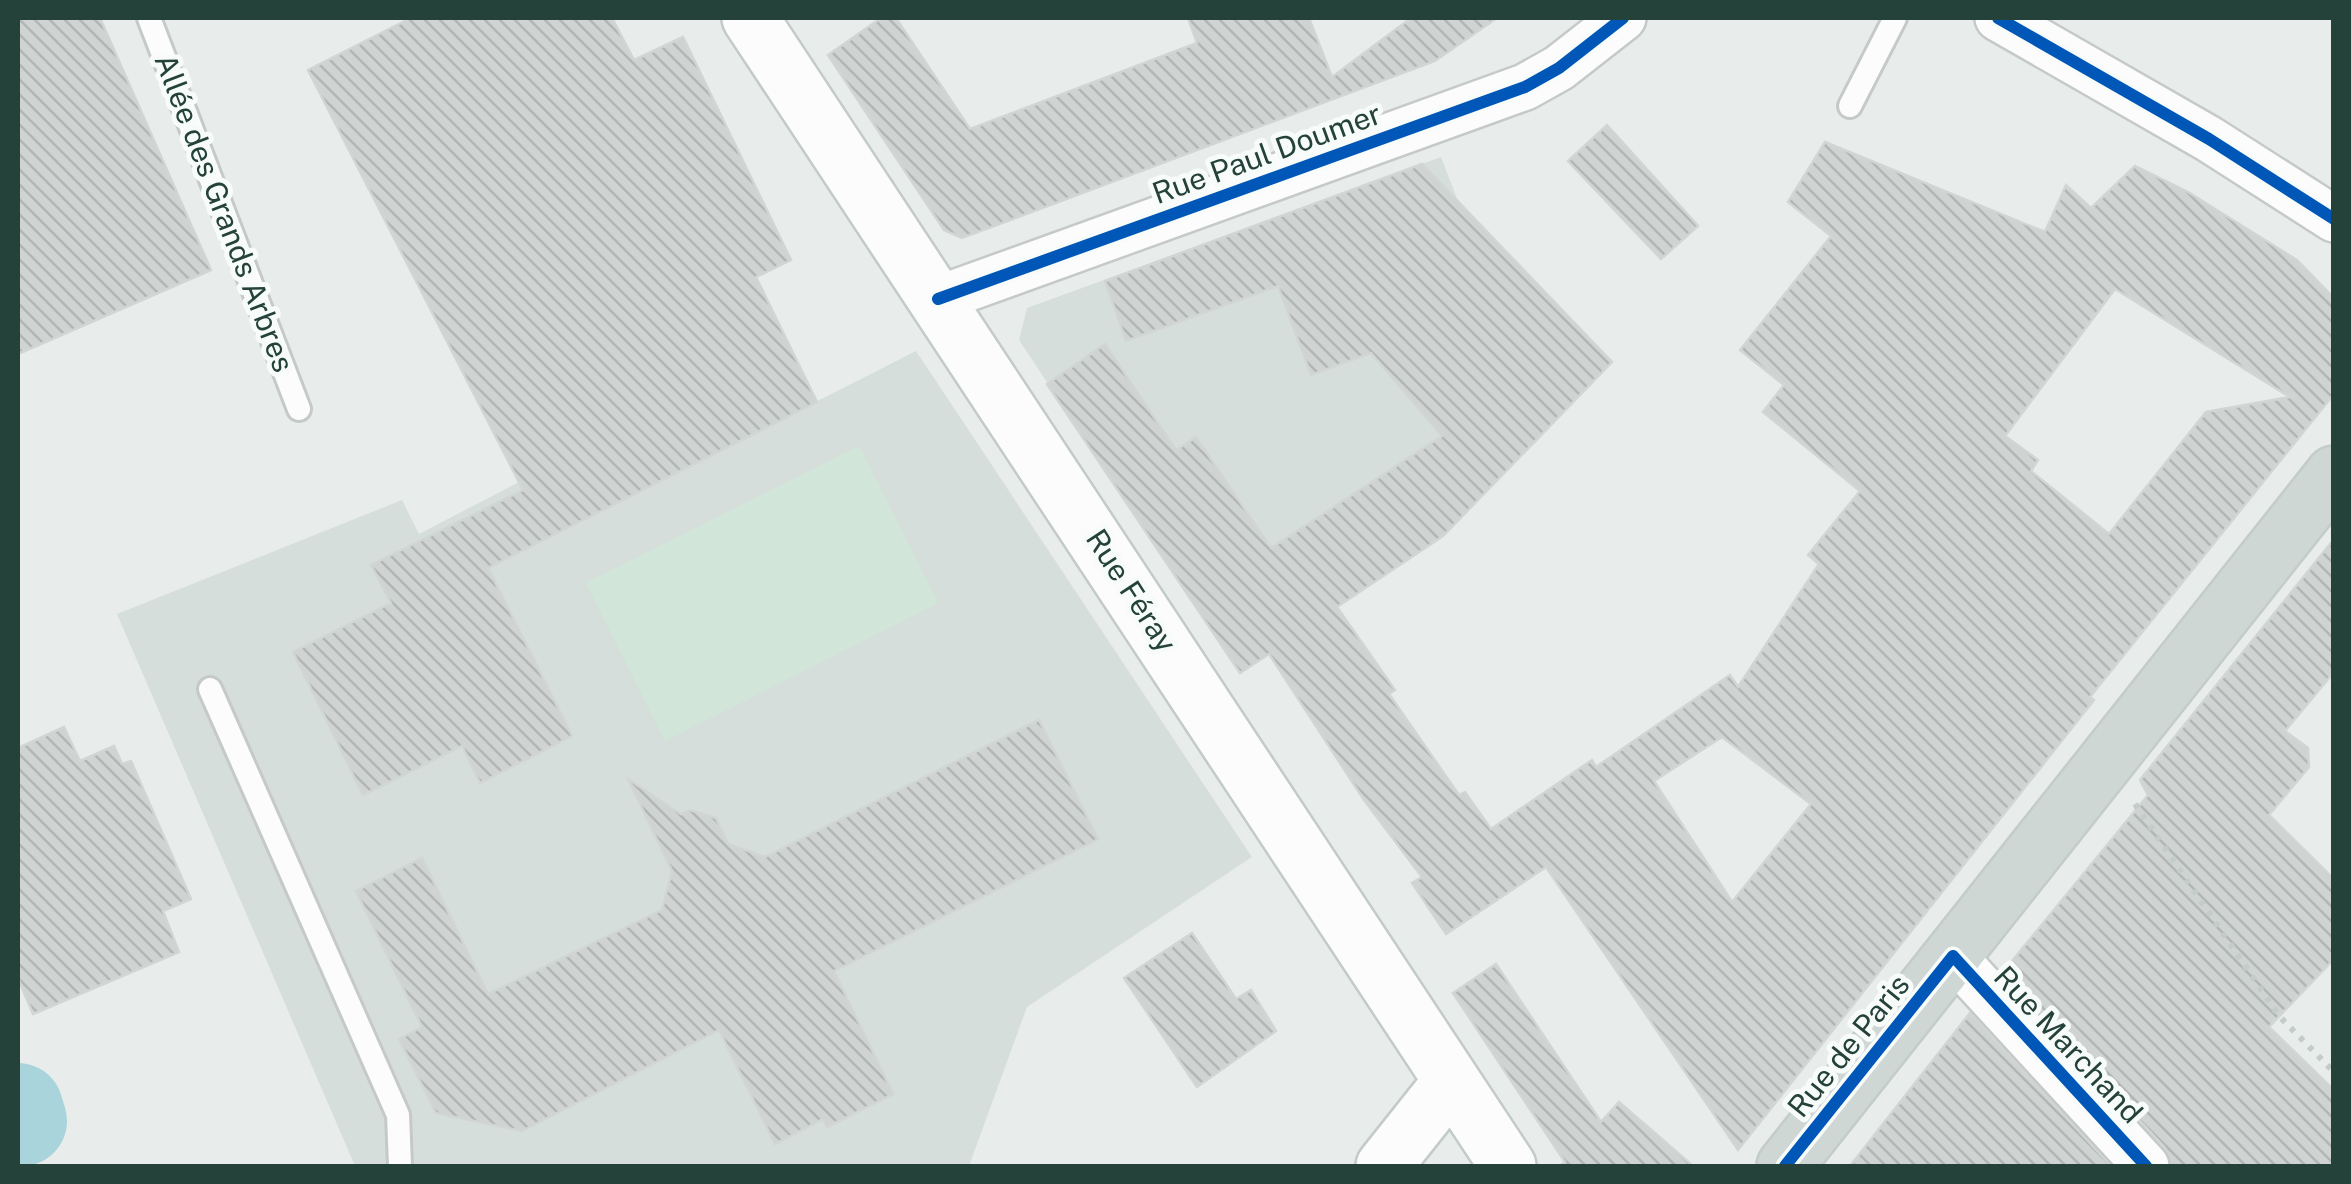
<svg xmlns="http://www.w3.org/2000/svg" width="2351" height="1184" viewBox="0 0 2351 1184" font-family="'Public Sans',sans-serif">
<defs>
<pattern id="building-back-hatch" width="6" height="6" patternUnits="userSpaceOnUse" patternTransform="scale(2.5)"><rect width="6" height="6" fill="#cfd4d2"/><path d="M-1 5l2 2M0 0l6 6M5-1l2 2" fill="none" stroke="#b2b7b5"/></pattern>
</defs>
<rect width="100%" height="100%" fill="#e8edeb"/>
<!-- built -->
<g fill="#d6dedb">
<polygon points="1441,157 1458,201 1612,362 1444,535 1240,673 1019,340 1027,308"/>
<polygon points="916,351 1252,857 1027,1007 969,1166 355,1166 117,614 402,500 419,534 519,482 548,538"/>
</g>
<!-- park -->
<polygon fill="#d1e6d8" points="859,446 938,603 665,741 586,583"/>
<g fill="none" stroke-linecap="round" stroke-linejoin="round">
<!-- river -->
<polyline stroke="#a9d4db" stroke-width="90" points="18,1108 22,1121"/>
</g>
<!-- building -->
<g fill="url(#building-back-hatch)" stroke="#d1d6d4" stroke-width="2.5" fill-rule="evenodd">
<polygon points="18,18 100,18 211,270 18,354"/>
<polygon points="411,18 612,18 634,60 683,37 791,260 756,277 817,402 488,568 572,736 480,783 462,746 363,795 293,652 391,603 371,565 523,490 308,70"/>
<polygon points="881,18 896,18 970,129 1197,43 1188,18 1309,18 1332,77 1411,18 1497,18 1435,61 962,238 944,230 828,55"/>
<polygon points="1607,125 1698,226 1661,259 1568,161"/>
<path d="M1825,142L2045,232L2066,185L2091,208L2135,166L2188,192L2297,260L2334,298V394L2090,697L2094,700L1738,1150L1546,867L1446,934L1412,883L1422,877L1364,800L1269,654L1240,673L1047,384L1105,344L1176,450L1196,437L1271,548L1442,436L1371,353L1311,375L1278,286L1126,341L1105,281L1422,164L1612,362L1443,536L1337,607L1395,690L1389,694L1459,795L1465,792L1491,829L1592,760L1596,767L1730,675L1738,687L1819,564L1808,555L1860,491L1763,412L1784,385L1740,350L1831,236L1788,202ZM2115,289L2290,397L2206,412L2109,534L2031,471L2038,460L2005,436ZM1722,737L1811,804L1732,902L1654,781Z"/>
<polygon points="2334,539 2334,672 2285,731 2308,748 2309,767 2269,815 2334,879 2334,959 2269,1027 2334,1090 2334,1166 2171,1166 2165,1148 2003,972 2148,795 2140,780"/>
<polygon points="1039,720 1098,839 834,971 893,1094 827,1127 823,1119 775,1144 719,1030 522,1131 436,1113 399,1039 422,1027 356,891 422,858 488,994 662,910 672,871 628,779 681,814 690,810 716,818 728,844 765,857"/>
<polygon points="64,727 80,761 114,746 122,764 131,761 191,899 163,911 179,952 33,1014 18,978 18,748"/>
<polygon points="1192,933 1236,999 1251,990 1276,1031 1197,1087 1124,978"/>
<polygon points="1496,964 1601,1122 1619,1102 1693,1166 1560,1166 1565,1162 1453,993"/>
<polygon points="1970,1013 2111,1166 1850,1166"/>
</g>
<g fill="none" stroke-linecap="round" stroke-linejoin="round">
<defs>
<g id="service">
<polyline points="149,18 299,409"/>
<polyline points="1850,106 1895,18"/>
<polyline points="210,689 398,1115 400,1166"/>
</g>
<g id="minor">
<polyline points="1998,18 2209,139 2334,219"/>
<polyline points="938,299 1525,87 1559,68 1623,18"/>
<polyline points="1953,956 2146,1166"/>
</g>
<g id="secondary">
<polyline points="750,18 1508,1166"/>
<polyline points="1384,1166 1450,1083"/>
</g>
<polyline id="primary" points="1785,1166 2334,474"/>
</defs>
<!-- service casing -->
<use href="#service" stroke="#c5cac8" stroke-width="28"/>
<!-- minor casing -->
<use href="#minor" stroke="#c5cac8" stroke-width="50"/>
<!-- secondary casing -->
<use href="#secondary" stroke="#c3cbc8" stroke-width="60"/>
<!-- primary casing -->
<use href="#primary" stroke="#c3ccc9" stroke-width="60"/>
<!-- path -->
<polyline stroke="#c3ccca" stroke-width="6" stroke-dasharray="5 8" stroke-linecap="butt" points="2135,804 2279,1016 2334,1072"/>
<!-- service -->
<use href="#service" stroke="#fcfcfc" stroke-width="22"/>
<!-- minor -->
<use href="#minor" stroke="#fcfcfc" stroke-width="45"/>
<!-- secondary -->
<use href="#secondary" stroke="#fcfcfc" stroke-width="55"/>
<!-- primary -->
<use href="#primary" stroke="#cfd7d5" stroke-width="55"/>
<defs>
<g id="cycleway">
<polyline points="1998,18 2209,139 2334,219"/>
<polyline points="938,299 1525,87 1559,68 1623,18"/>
<polyline points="1785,1166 1953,956 2146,1166"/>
</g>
</defs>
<!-- cycleway casing -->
<use href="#cycleway" stroke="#f7fbf9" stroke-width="19"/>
<!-- cycleway -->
<use href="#cycleway" stroke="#0057b8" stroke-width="12"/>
</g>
<g text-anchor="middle" stroke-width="10" stroke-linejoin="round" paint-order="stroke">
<!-- street labels -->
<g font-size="30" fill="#24423a" stroke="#f7fbf9">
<text transform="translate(1267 154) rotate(-20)" y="10">Rue Paul Doumer</text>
<text transform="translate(224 213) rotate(69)" y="10">Allée des Grands Arbres</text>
<text transform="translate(1131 591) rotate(57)" y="10">Rue Féray</text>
<text transform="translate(2068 1045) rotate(47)" y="10">Rue Marchand</text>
<text transform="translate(1849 1046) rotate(-51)" y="10">Rue de Paris</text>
</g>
</g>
<!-- border -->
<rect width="2351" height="1184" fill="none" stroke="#24423a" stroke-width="40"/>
</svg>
